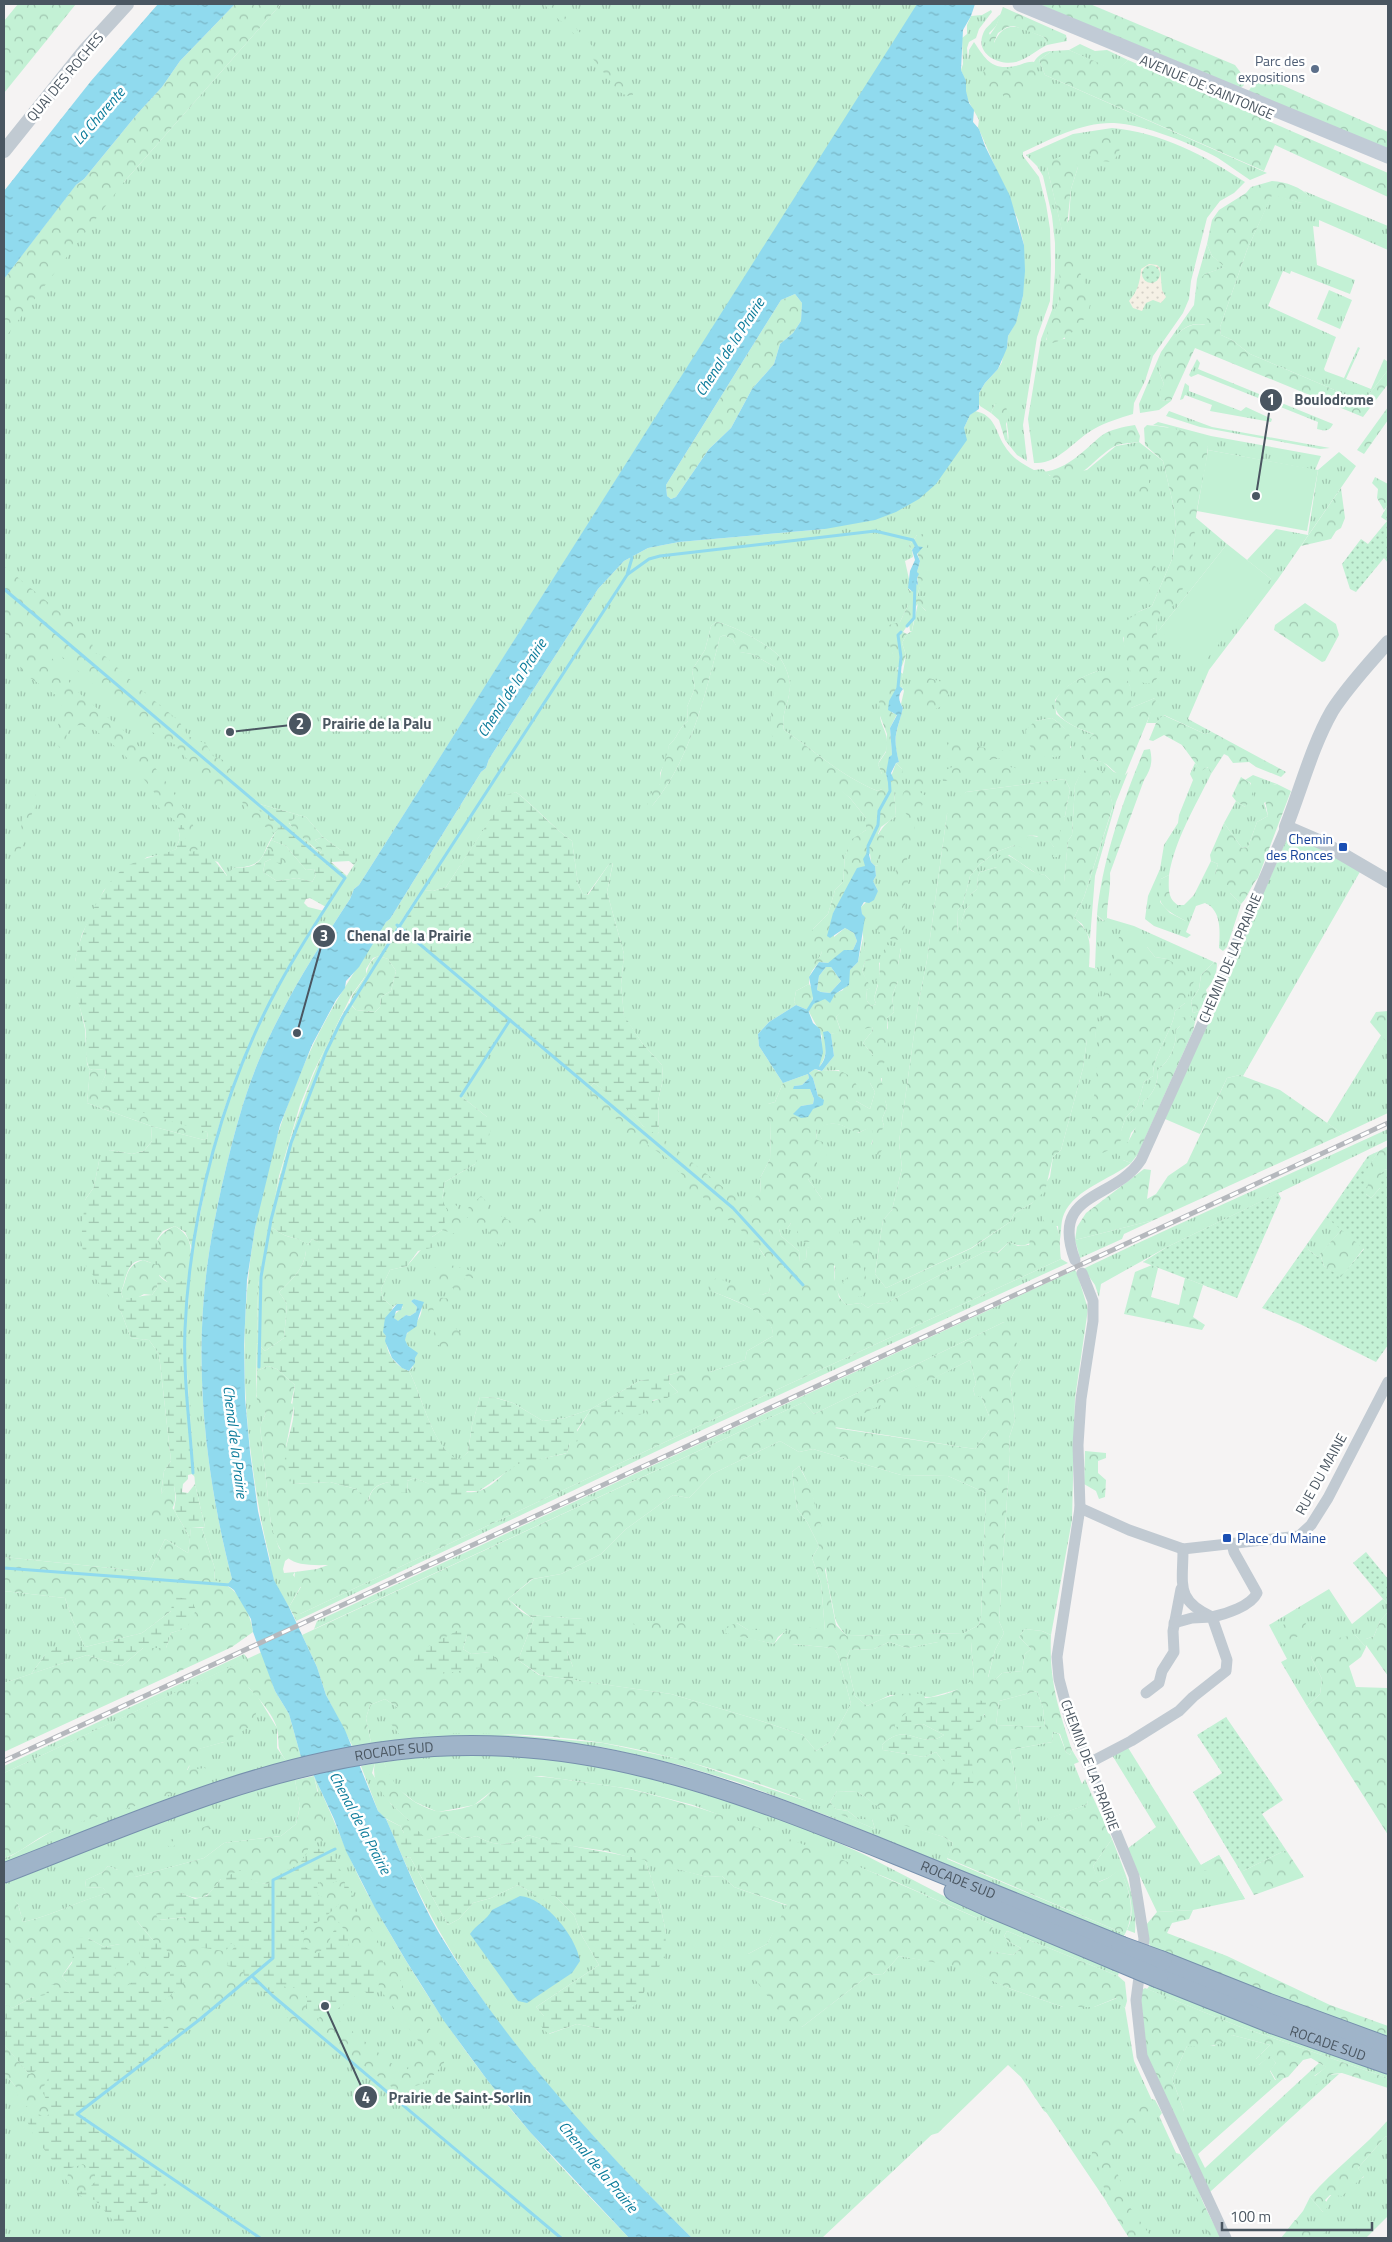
<svg xmlns="http://www.w3.org/2000/svg" width="1392" height="2242" viewBox="0 0 1392 2242" font-family="'Titillium Web',sans-serif">
<defs>
<pattern id="grass-tufts" width="24" height="20" patternUnits="userSpaceOnUse" patternTransform="scale(1.25)"><rect width="24" height="20" fill="#c3f1d5"/><path d="M3 7l-1-3M5 7V3M7 7l1-3M15 17l-1-3M17 17v-4M19 17l1-3" fill="none" stroke="#a0c6b0"/></pattern>
<pattern id="forest-crowns" width="20" height="18" patternUnits="userSpaceOnUse" patternTransform="scale(1.25)"><rect width="20" height="18" fill="#c3f1d5"/><path d="M2 6a3 3 0 1 1 6 0M12 15a3 3 0 1 1 6 0" fill="none" stroke="#a0c6b0"/></pattern>
<pattern id="wetland-marsh" width="20" height="14" patternUnits="userSpaceOnUse" patternTransform="scale(1.25)"><rect width="20" height="14" fill="#c3f1d5"/><path d="M1 5h8M5 5V1M11 12h8M15 12V8" fill="none" stroke="#a0c6b0"/></pattern>
<pattern id="sand-dots" width="8" height="8" patternUnits="userSpaceOnUse" patternTransform="scale(1.25)"><rect width="8" height="8" fill="#f5f0e5"/><path d="M2 2h.1M6 6h.1" fill="none" stroke="#d4d0c7" stroke-width="1.8" stroke-linecap="round"/></pattern>
<pattern id="park-dots" width="8" height="8" patternUnits="userSpaceOnUse" patternTransform="scale(1.25)"><rect width="8" height="8" fill="#c3f1d5"/><path d="M2 2h.1M6 6h.1" fill="none" stroke="#a0c6b0" stroke-width="1.8" stroke-linecap="round"/></pattern>
<pattern id="water-ripples" width="26" height="14" patternUnits="userSpaceOnUse" patternTransform="scale(1.25)"><rect width="26" height="14" fill="#90daee"/><path d="M2 4q2-2 4 0t4 0M15 11q2-2 4 0t4 0" fill="none" stroke="#78b4c4"/></pattern>
</defs>
<rect width="100%" height="100%" fill="#f5f3f3"/>
<!-- grass -->
<g fill="url(#grass-tufts)" fill-rule="evenodd">
<path d="M281,4H918L359,885L354,889L350,899C316,951 283,1003 259,1060C244,1096 234,1134 225,1172C217,1206 210,1241 206,1276C194,1376 207,1482 232,1579L227,1585L214,1581L215,1569L202,1528L205,1527L195,1484L187,1373V1332L190,1265L210,1164L222,1116L261,1019L279,985L313,927L358,859L339,849L323,837L306,817L256,803L279,828C258,851 272,866 233,868L228,877L218,862L190,853L178,827L180,838L176,849L166,854L147,857L104,890L82,934L75,961L76,990L85,1029L87,1064L90,1070L87,1103L151,1126L152,1141L144,1151L132,1154L110,1150L99,1161L94,1187L85,1200L107,1291L121,1312L131,1338L149,1340L159,1354L171,1461L164,1471L161,1494L174,1510L190,1538L188,1553L165,1539L149,1572L4,1557V279L76,185L124,182Z"/>
<path d="M991,10L992,12L979,29L976,38L969,42L967,48L968,61L969,50L974,42C985,58 991,71 1015,66C1022,65 1027,61 1034,62C1037,56 1045,50 1052,51L1039,60L1045,75L1267,173L1250,180C1239,173 1229,165 1218,158C1193,144 1143,124 1114,123C1082,122 1051,139 1023,152V156L1039,177L1046,204L1050,229L1051,264L1050,301L1037,337L1023,425L1027,461L1017,455L1005,440L1008,441C1010,432 1005,426 1008,417L995,404L991,413L980,406L977,400L979,393L985,383L998,369L1002,362L1003,354L1007,348L1008,336L1016,322L1023,296L1024,245L1018,220L978,127L979,120C976,114 972,108 969,102C964,91 966,81 961,70L963,64L962,38L967,34V25L971,16L982,15Z"/>
<path d="M1001,14L996,26L989,33L994,43C1006,16 1023,29 1044,37L1047,45C1037,50 1027,59 1016,62C999,66 975,54 983,34C985,28 989,26 992,22C996,19 997,16 1001,14Z"/>
<polygon points="1080,44 1095,51 1107,50 1128,60 1117,72 1069,50"/>
<path d="M1112,128C1160,132 1206,156 1245,182L1234,193L1220,201L1207,218L1191,281L1189,299L1183,313L1153,356L1145,381L1134,403L1133,414C1120,418 1106,422 1094,429C1075,439 1058,465 1034,463L1028,419L1041,339L1052,310L1055,272V243L1052,216L1043,176L1037,166L1026,155L1073,134ZM1047,167H1078L1071,189L1069,220L1062,230ZM1061,280L1065,339L1046,340L1059,300Z"/>
<polygon points="1304,191 1388,226 1388,250 1319,220 1319,227 1313,226 1317,265 1355,280 1350,294 1291,271 1290,274 1283,271 1268,306 1336,337 1324,369 1325,371 1344,378 1358,347 1360,348 1346,379 1371,389 1384,359 1388,362 1388,370 1363,402 1250,354 1232,340 1221,335 1220,327 1247,250 1272,194 1301,203 1310,197"/>
<path d="M1207,244L1212,256L1226,267L1205,274L1208,321L1206,325C1178,318 1167,350 1159,372L1164,384L1160,392L1161,400L1171,401L1159,410L1140,413L1139,404L1161,352L1194,305L1197,279Z"/>
<polygon points="1329,290 1352,300 1340,329 1317,319"/>
<path d="M1197,359L1200,363L1198,369L1333,424C1329,432 1325,431 1317,429L1318,422L1198,374L1191,377L1189,375Z"/>
<polygon points="1185,383 1189,386 1189,391 1241,411 1246,407 1272,419 1271,422 1210,411 1212,405 1185,395 1183,399 1180,400"/>
<path d="M975,411C995,415 995,430 1004,445C1011,457 1022,464 1034,470L1043,469L1050,476L1087,470L1116,446L1139,442L1163,461L1174,508L1176,528L1173,557L1152,606L1138,612L1123,638L1130,670L1159,673L1156,640L1157,618L1160,613L1181,592L1195,517L1227,544L1159,630L1271,579L1247,560L1276,529L1308,535L1318,470L1339,452L1356,466L1278,579L1209,670L1188,719L1212,732L1205,734L1164,715L1156,723H1147L1155,698L1131,708L1130,686L1127,681L1098,671C1081,677 1065,685 1055,700L1056,714C1068,724 1080,730 1094,734L1084,758L1103,762L1114,772L1125,775L1128,772L1116,802L1095,876L1090,939L1082,924L1074,918L1084,897L1113,807L1109,790L1081,773L1075,785L1072,835L1068,841L1064,883L1050,880L1045,875L1037,874L1009,855L997,867L980,872L978,876L977,889L970,895V905L965,910L957,936L958,910L963,904L970,876L980,864L996,852L1015,845L1028,835L1048,839L1054,847L1061,818L1065,816L1070,789L1065,779L966,792L947,814L927,960L918,1006L899,1142L902,1168L892,1210L883,1220L875,1274L886,1288L972,1248L1010,1222L1014,1214L1032,1203L1050,1177L1053,1157L1061,1150L1083,1068L1087,1039H1095L1098,969L1095,968L1097,915L1103,921L1107,918L1134,926L1214,962L1201,975L1199,989L1191,1001L1193,1013L1199,1011L1195,1022L1190,1016L1176,1030C1177,1044 1170,1061 1158,1070C1158,1082 1154,1094 1144,1101L1140,1123L1131,1133L1123,1160L1131,1163C1110,1180 1076,1188 1064,1214C1060,1223 1062,1234 1059,1244L1058,1226H1046C1034,1239 1029,1252 1009,1242L997,1253L986,1251L886,1303L873,1304L868,1308L861,1303L846,1305C836,1294 833,1281 835,1266L812,1247L807,1248L806,1259L800,1263L799,1251L781,1236L779,1229H787L791,1223L822,1199L808,1179L817,1141L816,1129C833,1119 841,1124 858,1133L872,1126L874,1136L871,1145L884,1126L882,1119L887,1107L882,1090V1078L870,1083L875,1092L870,1109L856,1101L839,1070L822,1071L834,1056L831,1034L841,1031L836,1017L843,1010L872,1027L873,1030L863,1043L873,1055L888,1028L887,1018L894,1012L892,996L898,981V965L901,948L879,963L880,976L874,998L876,1004L871,1006L867,1001L866,990L870,988L862,971L865,961L871,959L864,950L861,907L878,891L873,881L876,876L875,866L878,865C878,839 873,832 896,816L894,791L902,769L896,763L899,762C892,736 897,732 903,708L901,704L904,691L901,684L906,655L902,643L907,634L912,631L918,603L926,611L920,597H917L922,578L917,535L909,546L912,550L913,557L905,561L909,579L908,605L900,622L892,651L898,670C892,674 880,709 880,717C882,729 890,735 886,751C884,755 880,759 878,764L882,774V789L878,791C842,777 815,751 784,730C780,714 791,700 790,684C789,674 784,663 778,655C769,645 729,623 716,622L711,626L705,650L692,670L695,688L687,707L688,721C678,728 678,738 669,745L668,756L660,773V784L652,806C691,759 705,695 720,637L724,635L733,640L740,652L752,654L775,667L776,682L771,727L850,798L866,818V830L853,839L845,856L843,882L835,890L828,914L813,929L822,952L819,958L807,969L812,971L809,977V984L796,991L794,1002L796,1005L769,1022L758,1034L759,1046L783,1083L775,1102L768,1104L771,1121L770,1159L760,1178L761,1193L759,1248L769,1263L772,1278L769,1292L762,1295L708,1289C726,1299 775,1311 773,1336L747,1351L745,1360L710,1372H679L660,1378L639,1381L591,1409L565,1418L543,1421L513,1403L497,1398L480,1397L472,1425L468,1452L459,1461C433,1450 422,1395 409,1371L413,1367C411,1360 405,1346 405,1340C405,1329 428,1320 420,1301L414,1299L411,1301L417,1307L416,1312L410,1316L406,1315L398,1322L394,1318V1315L403,1307L397,1304L393,1307L383,1299L381,1289L390,1270L407,1266L432,1237L442,1230V1199L445,1182L475,1164L487,1117L461,1096L510,1020L653,1140L659,1132L658,1101L663,1079L662,1065L642,1043L624,1016L621,985L624,954L607,892L613,863L609,864L587,895L583,894L578,884L572,841C551,826 536,807 516,792L506,796L446,887L433,891L424,890L416,898L379,956L373,958L366,969V975L351,996L313,1073L300,1105L279,1176L258,1286L256,1396L266,1413L260,1426L271,1525L279,1548L289,1558L285,1561L283,1569L284,1573L295,1572L293,1575L301,1586L289,1607C284,1598 278,1590 274,1581C271,1573 271,1563 269,1555C261,1524 256,1493 252,1462C232,1321 251,1174 313,1045C334,1001 360,964 386,922L390,919L481,772L486,768L489,759L598,589L624,561L648,548L679,542L825,529L964,428L970,415ZM1052,718C1065,727 1069,732 1071,748L1035,721ZM1147,947L1155,957L1167,959L1185,1003L1175,1011C1172,1034 1153,1052 1153,1076L1144,1082L1137,1106L1126,1117L1121,1131Z"/>
<polygon points="1169,411 1212,427 1330,448 1320,449 1200,427 1166,416"/>
<polygon points="1158,422 1211,436 1321,456 1315,470 1208,450 1208,447 1167,427 1153,425"/>
<path d="M1195,763L1201,770L1209,767L1211,774C1195,807 1175,839 1169,875L1161,879L1160,902L1170,913L1186,921L1175,905H1184L1194,895L1211,861L1218,864L1215,874L1230,884V893L1241,904L1227,947L1223,951L1219,948C1220,933 1222,910 1205,903L1196,906L1186,932L1191,935L1187,938L1154,926L1145,919L1148,896L1160,869L1164,845L1178,823L1179,815L1193,780L1190,774Z"/>
<polygon points="1253,775 1277,784 1273,785 1273,795 1264,803 1268,816 1257,822 1248,847 1242,848 1224,823 1236,801 1245,807 1251,783 1245,780"/>
<polygon points="1297,835 1361,870 1243,1076 1240,1075 1227,1078 1200,1134 1165,1119 1288,836"/>
<polygon points="1388,1024 1388,1113 1343,1134 1327,1123"/>
<path d="M1388,1129V1140L1167,1247L1101,1284L1099,1297L1095,1285L1085,1271V1268C1185,1220 1287,1176 1388,1129Z"/>
<polygon points="1326,1217 1342,1229 1318,1257 1305,1247"/>
<polygon points="1154,1220 1124,1234 1122,1239 1080,1258 1075,1240"/>
<polygon points="1061,1259 1068,1263 676,1442 296,1621 293,1614 300,1614 748,1403"/>
<polygon points="1075,1270 1077,1273 1088,1309 1075,1398 1072,1520 1051,1635 1042,1631 1025,1629 1019,1637 1031,1649 1025,1654 1022,1671 1002,1673 995,1680 988,1678 995,1650 1004,1633 999,1621 1010,1454 1009,1438 1015,1420 1010,1380 1021,1359 1004,1322 814,1414 804,1402 314,1629 317,1621"/>
<polygon points="970,1360 976,1384 973,1389 975,1396 981,1396 989,1416 989,1430 975,1449 834,1427"/>
<path d="M780,1441L799,1452L813,1449L901,1475L948,1476L986,1493L981,1617L979,1625L964,1633L847,1636C832,1620 836,1617 831,1598C821,1555 823,1504 799,1466L792,1472L797,1509L807,1522L819,1546L812,1558L821,1583L825,1631L792,1644L834,1648L838,1655L851,1704L830,1742L816,1751L803,1735L752,1718L671,1694L573,1680V1667L567,1651L583,1619L528,1615L508,1599L533,1579L561,1574L601,1554L626,1529L673,1495L689,1498L712,1474ZM737,1623L748,1630H786L774,1644L726,1632Z"/>
<polygon points="1329,1589 1352,1624 1383,1599 1388,1605 1388,1612 1380,1621 1374,1636 1366,1639 1366,1647 1355,1635 1311,1657 1322,1679 1320,1694 1307,1706 1281,1662 1287,1659 1269,1625"/>
<polygon points="4,1591 65,1598 72,1619 85,1647 45,1655 31,1674 4,1683"/>
<polygon points="889,1642 907,1648 938,1642 971,1642 974,1679 966,1687 931,1697 890,1695 867,1706 855,1696 846,1658 850,1650 874,1649"/>
<polygon points="244,1654 248,1659 4,1773 4,1766"/>
<polygon points="247,1686 258,1697 277,1728 277,1748 287,1762 189,1792 4,1863 4,1858 11,1856 49,1833 187,1771 198,1749 224,1742"/>
<polygon points="1037,1691 1043,1708 1045,1727 996,1725 999,1701"/>
<polygon points="385,1699 397,1707 490,1733 603,1743 683,1760 822,1806 875,1829 872,1819 858,1819 848,1811 836,1809 830,1802 837,1791 858,1792 903,1824 944,1837 953,1843 947,1859 1125,1934 1123,1937 828,1816 737,1782 680,1765 602,1747 505,1737 435,1737 371,1743 366,1718 370,1705"/>
<polygon points="1053,1732 1059,1734 1066,1752 1070,1755 1072,1750 1079,1762 1074,1764 1082,1784 1085,1779 1091,1793 1086,1793 1088,1804 1022,1829 1015,1775 1010,1750 1052,1742"/>
<polygon points="1127,1746 1201,1865 1219,1855 1245,1899 1193,1910 1157,1912 1127,1849 1156,1827 1112,1755"/>
<polygon points="470,1754 533,1757 583,1763 677,1783 801,1826 863,1854 969,1909 1119,1972 1118,1976 1007,1931 1004,1936 1009,1942 1021,1948 1013,1955 988,1951 993,1925 885,1877 693,1805 631,1789 541,1776 506,1780 474,1805 438,1812 415,1802 397,1788 389,1778 384,1762 391,1761 391,1758"/>
<polygon points="375,1763 372,1773 391,1804 410,1821 400,1826 383,1817 378,1811 361,1766"/>
<path d="M314,1776C335,1820 351,1867 376,1909C420,1988 471,2065 531,2133C562,2169 596,2203 629,2238H4V2073L16,2087L29,2074L4,2044V2004L13,2008L268,1884L318,1791Z"/>
<path d="M283,1780H295L300,1806L296,1824L281,1836L224,1843L204,1858L135,1877L108,1866L103,1872L86,1880L85,1887L103,1888L108,1893C78,1901 52,1916 23,1922L18,1904L13,1899L4,1902V1884C96,1845 188,1810 283,1780Z"/>
<path d="M1112,1839C1124,1870 1138,1900 1135,1933L1127,1930C1137,1912 1129,1888 1120,1870L1108,1878L1098,1882L1093,1866Z"/>
<path d="M410,1857L448,1925L459,1919L473,1903L491,1898L518,1885L533,1893L555,1896L574,1915L582,1936L599,1965L536,2007L544,2016L549,2034L577,2024L601,2029L666,1933L660,1904L645,1860L707,1877L722,1876L734,1887L788,1906L767,1944L748,1954L802,2027L869,1975L883,1974L899,1956L960,1966L1011,1989L1063,2007H1094L1117,1998L1125,2008L1134,2061L1215,2238H1131L1011,2060L822,2238H692C581,2129 465,2004 403,1858Z"/>
<polygon points="1150,1985 1282,2037 1388,2074 1388,2078 1238,2026 1147,1989"/>
<polygon points="1232,2035 1270,2045 1256,2059 1259,2065 1270,2055 1276,2063 1270,2071 1275,2080 1284,2078 1198,2154 1205,2168 1319,2063 1327,2067 1314,2076 1339,2074 1210,2192 1171,2113 1184,2111 1172,2079 1187,2046 1214,2046"/>
<path d="M1386,2136L1388,2138V2216L1366,2238H1281L1303,2211L1310,2197L1323,2212C1327,2190 1345,2186 1364,2177L1358,2168Z"/>
</g>
<!-- forest -->
<g fill="url(#forest-crowns)" fill-rule="evenodd">
<polygon points="18,4 76,4 4,93 4,21"/>
<polygon points="235,4 281,4 124,182 4,339 4,279 76,185 84,179 138,113 162,87 180,61"/>
<polygon points="544,4 554,4 632,90 633,95 627,96 618,91 566,24 559,20"/>
<polygon points="1039,4 1090,4 1235,65 1244,77 1244,85 1238,91"/>
<polygon points="1003,7 1066,35 1067,41 1047,45 1044,37 1014,26 1007,27 998,33 994,42 996,53 993,54 987,39 996,26"/>
<polygon points="1069,50 1117,71 1128,60 1388,173 1388,197 1275,145 1264,171 1045,75 1039,60 1052,51"/>
<path d="M1030,63L1036,72L1037,83L1009,104L1002,94L995,91L987,96C984,87 980,77 985,69L1002,70Z"/>
<polygon points="1266,78 1388,132 1388,154 1248,92 1252,86"/>
<path d="M1106,133L1118,138C1122,149 1119,154 1112,162L1101,161L1082,152L1081,149C1088,140 1095,134 1106,133Z"/>
<path d="M1059,157C1069,157 1074,158 1078,167L1071,189L1067,226L1062,231L1047,167L1048,162Z"/>
<path d="M1272,181C1286,182 1301,187 1310,197V201L1301,203L1272,195L1247,250L1220,327L1221,335L1232,340L1250,354L1363,402L1388,370V384L1363,417L1195,348L1171,401L1161,400L1159,392L1164,384L1159,372C1164,350 1179,319 1205,325L1208,321L1197,298L1198,281L1205,274L1225,267L1212,256L1207,244L1212,220L1219,210L1246,193L1251,187Z"/>
<path d="M1066,255C1072,258 1074,263 1078,269C1083,278 1088,287 1090,298C1093,318 1065,344 1046,344L1048,330L1059,300L1060,258Z"/>
<polygon points="795,294 802,303 801,321 793,333 780,344 774,364 752,389 731,428 709,449 676,497 671,499 667,496 666,485 781,300"/>
<polygon points="1004,400 1009,417 1006,424 1008,441 1005,440 999,420 991,413 995,404"/>
<polygon points="1388,407 1388,420 1364,454 1357,450"/>
<path d="M1135,425L1140,436L1139,442C1132,443 1122,443 1115,446C1093,458 1089,475 1059,481L1044,472C1069,468 1083,451 1101,436C1111,429 1123,427 1135,425Z"/>
<path d="M1147,425C1167,427 1196,430 1208,447C1206,471 1199,494 1196,517C1194,528 1195,540 1193,552C1191,568 1179,613 1160,613C1150,632 1167,669 1155,681C1153,684 1147,684 1144,683C1123,676 1123,641 1124,623L1138,612L1152,606L1173,557L1176,528L1174,508L1163,461L1145,445L1144,428Z"/>
<polygon points="1151,460 1155,469 1154,475 1149,478 1149,483 1155,485 1157,492 1154,496 1142,495 1138,491 1136,480 1141,463"/>
<polygon points="1375,477 1388,484 1388,505 1384,510 1377,498 1378,489 1372,483"/>
<polygon points="1341,488 1345,518 1341,528 1336,531 1331,539 1301,546"/>
<path d="M923,534C937,553 923,576 917,596H928L932,601L931,608L927,611L918,604L916,606L912,631H910L909,623L903,632L907,634L902,643L906,655L902,666L896,668L887,632L889,625L900,622L908,605V588L910,591L914,588V583L918,585L917,572L920,561L915,546L912,550L909,546L917,535Z"/>
<path d="M1150,562L1156,567L1157,571L1147,588H1140C1135,578 1136,564 1150,562Z"/>
<polygon points="4,566 92,639 93,653 105,656 139,688 179,721 188,736 206,744 213,756 228,762 231,772 230,787 223,791 205,780 174,744 141,726 59,654 44,651 58,664 73,688 131,737 164,779 189,816 201,844 199,849 190,853 182,825 178,826 175,821 155,804 154,792 123,753 94,729 78,725 67,732 66,743 60,748 55,742 63,700 23,673 4,630"/>
<polygon points="1305,603 1336,624 1339,635 1325,661 1322,662 1274,630 1275,625"/>
<path d="M716,622C729,623 769,645 778,655C784,663 789,674 790,684C791,700 780,714 784,730C815,751 842,777 878,791L882,789V774L878,764L886,752L887,734L880,716L879,702L894,672L898,670L903,674L901,684L903,689L898,685L892,713L897,714L890,728L892,755L886,773L889,782L896,763L902,769L903,779L894,791L896,816L881,827L878,834L884,836V848L878,855V865L875,866L871,862L870,853L865,866L833,913L834,937L845,928L854,933L857,941L853,950L828,963L819,962L812,971L807,970L805,962L819,958L822,952L809,938L813,929L828,914L835,890L843,882L845,856L852,839L866,830V818L850,798L772,736C768,714 776,690 775,667L752,654L739,652L733,640L724,635L720,637C705,695 691,759 652,806L647,804L648,797L660,784C659,770 667,759 669,745C678,738 678,728 688,721L687,707L695,688L692,670L705,650L711,626Z"/>
<path d="M1098,671C1108,671 1128,675 1130,686C1132,693 1131,701 1131,708L1155,698L1156,700L1125,775C1115,776 1112,767 1104,763C1098,760 1090,760 1084,758L1081,747L1094,734C1034,715 1050,688 1098,671Z"/>
<path d="M929,678L949,684V693L944,705C934,710 928,713 916,710L910,700L912,686L919,679Z"/>
<polygon points="1163,715 1205,734 1212,732 1286,772 1281,777 1256,767 1249,762 1233,763 1228,756 1224,754 1211,774 1208,767 1201,771 1182,745 1164,735 1153,741 1149,740 1156,723"/>
<path d="M1052,718C1107,755 1026,778 1026,730L1035,721Z"/>
<path d="M952,738L975,741V745L988,749L1012,751C1009,753 1005,757 1002,758C992,761 956,762 947,758L946,748Z"/>
<path d="M1150,749C1153,762 1151,769 1144,780L1110,873C1111,888 1107,902 1107,918L1104,921L1097,915C1102,861 1123,800 1144,750Z"/>
<path d="M992,763L1024,770C1009,781 982,772 963,775L959,781H943L942,773C955,761 976,766 992,763Z"/>
<path d="M1089,769C1102,770 1107,771 1112,784L1109,790L1113,806L1084,897L1074,918C1093,933 1090,945 1089,967L1098,969V1013L1095,1039H1087L1083,1068L1061,1150L1053,1157L1045,1191L1032,1203L1014,1214L1010,1222L971,1248L886,1288L875,1274L883,1220L892,1210L902,1168L899,1142L918,1006L927,960L947,814L950,803L966,792L1065,779L1070,789L1065,816L1061,819L1058,857H1053L1054,847L1048,840L1042,842L1037,836L1028,835L1024,848L1015,845L996,852L980,864L970,876L963,904L958,910L957,934L965,910L970,905V895L977,889L978,876L980,872L997,867V860L1002,854C1018,856 1028,874 1045,875L1050,880L1058,877L1064,882L1068,841L1072,835L1075,785L1081,772Z"/>
<path d="M915,775L921,776L925,783L918,788V791L926,796L915,823L913,841L907,855L908,886L904,911L906,921L902,939C894,942 880,936 877,929C875,925 875,920 874,916L879,912L902,908C890,892 895,868 901,850L896,842C903,834 900,823 907,815L901,807L903,793L910,785V777Z"/>
<polygon points="1241,777 1250,783 1254,796 1245,807 1236,801 1232,796"/>
<path d="M1277,784L1291,791L1258,878C1250,886 1249,896 1241,904L1230,893V884L1221,888L1215,885V874L1218,864L1211,861L1210,855L1224,823L1242,848L1248,847L1257,822L1268,816L1264,795H1273V785Z"/>
<polygon points="42,790 41,797 32,813 28,835 13,863 13,855 21,829 22,817 31,805 37,792"/>
<path d="M246,798C259,804 268,818 279,828L274,833L246,813L242,801Z"/>
<polygon points="299,815 306,817 323,837 315,840 323,847 321,853 294,831 289,822"/>
<polygon points="271,840 286,846 306,870 314,869 316,875 312,882 297,878 277,881 263,872 265,862 271,859 272,854 267,848"/>
<path d="M1169,875C1168,897 1169,902 1189,911L1186,921C1165,910 1154,904 1161,879Z"/>
<path d="M1127,936L1147,947L1155,957L1167,959L1196,976L1185,1003L1175,1011C1172,1034 1153,1052 1153,1076L1144,1082L1137,1106L1126,1117L1121,1131L1123,1138C1113,1149 1103,1155 1088,1156L1104,998L1119,937Z"/>
<path d="M863,938L864,950L871,953V960L865,961L862,971L871,988L866,990L867,1001L871,1006L876,1004L874,998L878,985L876,980L880,976C879,964 880,955 887,945L901,947L898,965V981L892,996L894,1012L887,1018L888,1055L883,1065H875L870,1059L873,1055L863,1043L873,1030L872,1027L860,1030L845,1019L843,1011L836,1017L841,1032L831,1034L828,1031C824,1044 829,1056 819,1067L822,1036L808,1010L796,1005L794,1002L796,991L809,984C814,990 814,996 811,1004L843,990L850,970L858,962Z"/>
<path d="M379,956L388,959L396,971L391,991L381,997L380,1007L375,1012L356,1010L350,1003C352,991 362,985 366,974C369,966 370,959 379,956Z"/>
<path d="M1214,962L1217,963C1217,974 1213,982 1206,990L1208,997L1199,1011L1193,1013L1191,1001L1199,989L1201,975Z"/>
<polygon points="826,967 831,967 841,981 830,993 821,992 817,990 819,976"/>
<polygon points="1388,1011 1388,1044 1370,1022 1376,1012"/>
<path d="M1190,1016L1195,1022L1193,1031L1138,1154L1131,1163L1123,1160L1118,1154C1120,1148 1125,1147 1128,1142C1136,1128 1141,1118 1144,1101C1154,1094 1158,1082 1158,1070C1170,1061 1177,1044 1176,1030L1180,1026L1181,1018Z"/>
<path d="M876,1068C884,1080 883,1094 887,1107L882,1119L884,1126L878,1138L882,1150L879,1155L873,1153L872,1127L857,1133C841,1124 833,1119 816,1130L817,1140L826,1143L827,1157L817,1161V1173L808,1179L822,1199L839,1205L840,1231L834,1253V1277L839,1297L846,1305L861,1303L868,1308L873,1304L886,1303L986,1251L998,1253L1009,1242L1018,1246L1029,1245L1031,1233L1046,1225L1042,1217L1044,1214C1062,1220 1059,1243 1061,1259L748,1403L300,1614H293L289,1607L301,1587L294,1582L295,1572L317,1569L328,1565C292,1566 281,1562 271,1525L260,1426L266,1413C251,1398 258,1390 257,1371L268,1366L277,1369L295,1385L291,1403L294,1406L286,1446L292,1484L330,1482L356,1489L369,1501C370,1489 378,1484 389,1482L408,1493L407,1481L415,1478C431,1485 461,1496 479,1491C493,1487 504,1471 517,1464C526,1460 554,1457 567,1453L570,1443L591,1409L596,1406C617,1410 659,1402 678,1392L669,1383L670,1375L679,1372H710L745,1360L747,1351L773,1336C775,1313 726,1297 708,1290L710,1281L717,1278L762,1295L769,1292C780,1243 727,1227 702,1196L691,1194L682,1182L684,1176L678,1171L671,1161L642,1141L640,1148L636,1150L621,1137L618,1122L611,1112L597,1111L592,1102L591,1086L594,1083L629,1108L643,1126L652,1130L750,1209L756,1196L761,1193L760,1178L770,1159L771,1121L764,1110L768,1104L775,1102L783,1083L808,1074L809,1078L802,1085L794,1086L810,1089L814,1099L813,1104L801,1106L807,1117L818,1096L813,1078L809,1073L815,1069L819,1071C839,1071 846,1068 858,1087L856,1101L870,1109L875,1092L870,1083L868,1071ZM791,1223L798,1225L797,1232L804,1242H812V1246L807,1248L806,1259L800,1262L799,1251L781,1236L779,1229H787Z"/>
<polygon points="93,1069 105,1070 106,1074 101,1085 207,1132 208,1138 204,1140 151,1126 87,1103 90,1070"/>
<polygon points="1240,1075 1280,1090 1343,1134 1154,1220 1075,1240 1077,1227 1086,1213 1144,1169 1151,1170 1147,1199 1156,1194 1168,1176 1187,1163 1227,1078"/>
<polygon points="1388,1146 1388,1169 1384,1170 1380,1188 1371,1198 1366,1194 1362,1175 1379,1151"/>
<polygon points="481,1196 488,1203 488,1215 485,1224 476,1225 468,1222 461,1228 462,1236 442,1230 448,1213 446,1208 452,1203 457,1206 460,1216 467,1218 471,1215 468,1208"/>
<path d="M530,1206C538,1206 543,1210 546,1217L539,1228L525,1218L524,1213Z"/>
<path d="M870,1212H878V1218L871,1224L874,1235L872,1255C859,1262 865,1273 868,1285L863,1296L855,1297L844,1289L843,1282L854,1271L847,1259L854,1245L848,1224L854,1219L868,1220L867,1215Z"/>
<polygon points="499,1215 512,1222 514,1227 508,1229 500,1223 499,1229 503,1240 502,1245 494,1242 488,1230 493,1217"/>
<path d="M175,1226C197,1239 190,1256 189,1277L183,1282L170,1284L159,1275L157,1288L152,1295L144,1294L135,1299L123,1298L121,1292C128,1278 125,1265 143,1260L151,1263C156,1244 155,1235 175,1226Z"/>
<path d="M268,1227C275,1228 278,1232 284,1235C294,1239 298,1237 308,1245L312,1239L321,1243L318,1251H306C304,1269 292,1280 279,1292L287,1304L284,1338L265,1351L257,1343L258,1286Z"/>
<polygon points="1342,1229 1364,1248 1341,1278 1324,1266 1320,1254"/>
<path d="M447,1264L472,1271L478,1276L475,1279L457,1273L455,1274L465,1279L463,1298L452,1303L433,1305L435,1325H430C431,1315 425,1306 429,1296L451,1299L455,1294L453,1288L444,1289L430,1282L435,1275L434,1268Z"/>
<polygon points="1152,1265 1158,1268 1151,1297 1179,1305 1185,1278 1203,1285 1193,1317 1205,1325 1202,1330 1124,1314 1135,1272"/>
<path d="M1004,1322L1012,1327L1021,1359L1010,1380L1015,1420L1009,1438L1010,1454L999,1621L1004,1633L995,1650L988,1677L995,1680L1002,1673L1022,1671L1025,1654L1031,1649L1019,1637L1025,1629L1042,1631L1051,1635C1049,1680 1058,1708 1072,1750L1070,1755L1066,1752L1060,1734L1053,1732L1052,1742L1010,1750L1015,1775L1022,1828L1088,1804L1085,1793H1091L1112,1839L1093,1866L1099,1882L1108,1878L1120,1869C1130,1890 1136,1913 1125,1934L947,1858L953,1843L944,1837L903,1825L858,1792L837,1791L830,1802L836,1809L848,1811L858,1819H872L875,1829C789,1792 697,1759 604,1743C537,1732 468,1733 399,1734L388,1720L397,1707L385,1699L370,1705L366,1718L371,1743L353,1747L326,1695L317,1667L302,1635L804,1402L814,1414ZM970,1360L976,1384L973,1389L975,1396H981L989,1416V1430L975,1449L835,1428ZM780,1441L799,1452L813,1449L901,1475L948,1476L986,1493L981,1617L979,1625L964,1633L847,1636L836,1625L825,1570L830,1556L811,1489L799,1466L792,1472L797,1509L807,1522L819,1546L812,1558L821,1583L825,1631C809,1625 802,1628 787,1636L792,1644L834,1648L838,1655L851,1704L830,1742L816,1751L803,1735L752,1718L671,1694L539,1675L518,1660L534,1619L522,1612L508,1599L532,1579L561,1574L601,1554L626,1529L673,1495L689,1498L712,1474ZM467,1635L463,1649L471,1654L491,1652L413,1668ZM889,1642L907,1648L938,1642H971L974,1678C963,1690 940,1697 925,1698L923,1694C898,1692 889,1695 867,1706L855,1696L846,1658L850,1650L874,1649ZM1037,1691L1043,1708L1045,1727L996,1725L999,1701ZM985,1714L942,1760L936,1752L924,1757L883,1750L882,1745C907,1719 920,1751 944,1735L923,1724L894,1726Z"/>
<polygon points="438,1325 441,1325 446,1328 455,1328 467,1338 467,1340 461,1339 457,1347 450,1347 447,1355 440,1354 439,1345 433,1345 430,1340"/>
<polygon points="1085,1451 1106,1453 1106,1458 1098,1461 1098,1473 1106,1480 1105,1497 1099,1499 1096,1491 1084,1484"/>
<path d="M168,1485L174,1486C177,1502 175,1509 162,1519L151,1517L148,1508L153,1498L161,1494Z"/>
<path d="M191,1528H202L215,1569L214,1580C237,1585 250,1610 253,1632L232,1647L4,1752V1683L87,1655L122,1666L143,1648H166L171,1633L186,1628L171,1611L142,1633L85,1647L72,1619L65,1598L4,1591V1557L149,1572L165,1539L188,1553Z"/>
<polygon points="1388,1612 1388,1676 1366,1645 1366,1639 1374,1636 1380,1621"/>
<polygon points="633,1620 686,1623 690,1629 642,1628 633,1624"/>
<polygon points="1291,1620 1301,1620 1306,1623 1302,1634 1282,1645 1275,1630"/>
<polygon points="737,1623 748,1630 787,1630 778,1637 774,1644 725,1633 726,1627"/>
<polygon points="1355,1635 1366,1647 1361,1657 1349,1666 1356,1687 1388,1688 1388,1835 1307,1706 1320,1694 1322,1679 1311,1657 1327,1640"/>
<path d="M262,1652L275,1691L289,1714L301,1757L287,1762C274,1743 281,1748 277,1729C275,1717 257,1696 248,1687L257,1711L251,1726L224,1742L199,1749L201,1761L189,1766L187,1770L205,1768L211,1776C161,1804 104,1812 51,1832C34,1839 21,1853 4,1858V1773Z"/>
<path d="M384,1762C392,1786 410,1804 436,1811C442,1813 467,1808 473,1805C486,1801 494,1785 506,1780C519,1774 548,1777 562,1779C586,1783 610,1785 633,1790C758,1820 876,1873 993,1925L989,1951L1013,1955L1021,1948L1009,1942L1004,1936L1007,1931L1118,1976L1125,1982L1127,2001L1125,2008L1116,1998L1094,2007H1063L1011,1989L960,1967L899,1956L883,1974L869,1975L802,2027L785,2019L744,1965L748,1954L767,1944L787,1905L734,1887L722,1876L707,1877L606,1851L558,1844L528,1835C512,1847 494,1847 477,1836L464,1839L453,1832L428,1840L411,1833H404L400,1826L409,1820C393,1806 369,1787 375,1763Z"/>
<path d="M314,1776L326,1831L325,1840L317,1842L311,1838C309,1853 302,1861 289,1870L281,1868L268,1884L221,1879C207,1897 204,1903 181,1893L159,1920L187,1917L190,1946L225,1951L231,1943L235,1946L229,1954L243,1969L245,1981L175,2038C166,2030 166,2015 160,2003L175,1992L189,1965L176,1966L170,1976L160,1978V1973L171,1954L152,1939L137,1921L140,1954L149,1976L139,1978L125,1987L114,1983L120,1944L104,1947L88,1938L62,1976L72,1989L69,1993L30,1998L13,2008L4,2004V1902L13,1898L18,1904L23,1922C52,1916 78,1901 107,1893L103,1888L85,1887L86,1880L103,1872L108,1866L118,1870L131,1867L135,1877L204,1858L224,1843L281,1836L296,1824L300,1807L295,1780Z"/>
<polygon points="217,1822 217,1827 200,1832 172,1847 165,1845 167,1841"/>
<polygon points="1286,1850 1304,1877 1254,1895 1241,1872"/>
<polygon points="1219,1855 1245,1899 1240,1900 1213,1868 1204,1871 1201,1865"/>
<path d="M342,1879L345,1882L344,1888L352,1900L350,1910L361,1912L382,1948L383,1963L387,1959L393,1962L407,1997L420,2004L418,2012L444,2049V2063C429,2082 421,2086 397,2091L320,2032L318,2019L322,2014L330,2013L401,2071L408,2069L414,2058L425,2050L379,1988L378,1971L363,1965L350,1952L346,1934L338,1922L327,1946L317,1954L303,1946L304,1931C317,1922 328,1915 339,1904L318,1895L317,1885L320,1882L330,1884Z"/>
<polygon points="1193,1910 1189,1919 1172,1923 1167,1933 1227,1956 1330,2005 1388,2026 1388,2036 1350,2025 1152,1948 1147,1941 1146,1925 1157,1912"/>
<path d="M282,1986L301,1989C311,2003 306,2011 298,2025L291,2027L286,2021L288,2016L279,1994Z"/>
<path d="M1145,1988L1238,2026L1388,2078V2088L1342,2073L1332,2074L1316,2085L1309,2081L1326,2067L1311,2058L1303,2060L1288,2077L1276,2080L1270,2070L1276,2063L1270,2056L1259,2065L1255,2063L1256,2059L1270,2045L1232,2035C1222,2049 1202,2046 1187,2046L1172,2079L1184,2111L1177,2118L1171,2113L1147,2058L1140,1991Z"/>
<polygon points="4,2044 29,2074 40,2069 49,2076 42,2091 52,2111 44,2119 18,2101 16,2087 4,2073"/>
<polygon points="1010,2057 1049,2114 1044,2111 1021,2077 1008,2065 938,2133 931,2135 929,2130 951,2113"/>
<polygon points="1151,2099 1155,2100 1162,2113 1159,2117 1153,2117 1148,2113 1140,2124 1127,2129 1106,2150 1111,2155 1129,2206 1152,2238 1129,2238 1107,2203 1106,2193 1098,2172 1101,2164 1092,2155 1092,2139 1108,2137 1114,2122 1132,2112 1137,2101"/>
<path d="M1388,2120V2138L1386,2136L1358,2168L1364,2176L1342,2196L1330,2195L1325,2200L1329,2206L1323,2212L1310,2197C1334,2169 1364,2148 1388,2120Z"/>
<path d="M1176,2153L1180,2154L1199,2189C1198,2196 1217,2229 1221,2238H1211L1201,2220L1196,2197L1184,2179L1174,2157Z"/>
<polygon points="83,2164 95,2171 95,2182 85,2192 74,2191 67,2181 68,2169"/>
<polygon points="1295,2220 1308,2223 1311,2232 1310,2236 1313,2235 1321,2226 1327,2225 1327,2230 1320,2238 1303,2238 1301,2235 1292,2234 1288,2229"/>
</g>
<!-- wetland -->
<g fill="url(#wetland-marsh)">
<path d="M516,792C536,808 551,826 572,841L578,884L583,894L588,895L609,864L613,862L607,892L624,954L621,985L624,1015L642,1043L662,1065L663,1079L658,1101L659,1132L657,1135L643,1126L629,1109L617,1110L611,1105V1096L594,1083L591,1086L592,1089L509,1020L461,1096L487,1117L491,1130L486,1145L475,1164L445,1182L442,1199L448,1213L442,1230L432,1237L435,1247L418,1251L407,1266L390,1270L381,1289L383,1299L393,1307C382,1330 381,1360 409,1371C422,1395 433,1450 459,1460L468,1452L472,1425L480,1397L496,1398L513,1403L543,1421L565,1418L591,1409L577,1430L578,1441L570,1443L567,1453L518,1464L479,1491H467L459,1498L438,1495L436,1487L415,1478L407,1481L408,1493H395L389,1482C377,1484 370,1489 368,1502L356,1489L330,1482L292,1484C290,1477 285,1469 285,1461C284,1443 295,1425 294,1406H292L295,1385L277,1369L268,1366L257,1371V1343L265,1351L284,1338L287,1304L279,1292C292,1280 304,1269 306,1251H318L320,1243L312,1239L308,1245C297,1237 295,1239 284,1235C278,1232 275,1228 268,1227C285,1148 308,1073 349,1003L356,1010L375,1012L380,1007L381,997L391,991L396,971L388,959L379,956L416,898L424,890L433,891L446,887L506,795Z"/>
<path d="M256,803L299,815L289,823C293,829 315,850 321,853L322,847L315,840L323,837L339,849L359,858L354,865L349,861L331,862L347,876L326,907L310,898L306,899L304,903L308,907L324,911C282,973 245,1044 222,1116C208,1159 201,1205 193,1250L185,1232L175,1226L163,1231L157,1239L162,1251L157,1265C152,1264 146,1260 142,1260C126,1261 126,1281 121,1292L123,1298C136,1299 141,1295 152,1295L157,1288L158,1274C166,1286 178,1285 189,1277L187,1373L195,1477L192,1474L188,1475V1479L183,1484L182,1492L188,1493L195,1484L205,1527L191,1528L190,1538L174,1510L176,1497L174,1486H168L161,1494L164,1471L171,1461L159,1354L149,1340L131,1338L121,1312L86,1266L81,1241L85,1200L94,1187L99,1161L103,1154L110,1150L132,1154L144,1151L152,1141L151,1126L204,1140L208,1138L207,1132L101,1100L99,1096L101,1084L106,1074L105,1070L93,1069L90,1070C83,1057 88,1041 85,1026C81,1010 75,994 74,978C72,948 99,887 123,869C139,857 158,857 176,849L180,838L178,826L182,825L187,833L185,840L190,853L204,847L227,876L233,868C253,867 258,867 267,848L283,860L281,865L271,859L265,862L263,872L277,881L297,878L312,882L316,875L314,869L306,870L286,846L271,840L278,828L259,810Z"/>
<polygon points="670,1375 669,1383 678,1392 667,1398 653,1400 645,1413 635,1416 596,1406 639,1381"/>
<polygon points="173,1597 191,1599 196,1610 187,1628 171,1633 166,1648 143,1648 122,1666 87,1655 31,1674 45,1655 58,1646 85,1647 142,1633 171,1611"/>
<polygon points="528,1615 583,1619 586,1634 584,1644 567,1651 573,1667 573,1680 540,1675 518,1660 534,1619"/>
<polygon points="464,1627 467,1635 463,1649 471,1654 491,1652 499,1665 433,1675 413,1668 416,1653"/>
<path d="M948,1698L975,1699L986,1702C985,1717 982,1723 970,1731L974,1790L965,1791L948,1777L951,1765L942,1760L936,1752L924,1757L883,1750L882,1745C907,1719 920,1751 944,1735L923,1724L894,1727C903,1708 929,1703 948,1698Z"/>
<path d="M386,1819L400,1826L404,1833H411L415,1828L428,1840L453,1832L464,1839L477,1836C494,1847 512,1847 528,1835C566,1847 606,1851 645,1860L660,1904L666,1933L665,1957L637,2004L601,2029L577,2024L548,2034L541,2026L544,2016L536,2007L599,1965L582,1936L574,1915L555,1896H547L540,1903L535,1900L533,1893L518,1885L491,1898L473,1903L459,1919L448,1925L410,1857L403,1858Z"/>
<path d="M312,1846L319,1849L332,1846L335,1849L334,1857L361,1912L349,1911L352,1900L343,1898L345,1882L342,1879L330,1884L320,1882L317,1885L318,1895L339,1904C328,1916 318,1922 304,1931L303,1946L317,1954L327,1946L338,1921L347,1934L350,1953L363,1965L378,1971C378,1978 374,1990 373,1999L362,1989C351,2000 338,2012 322,2014L318,2019L307,2009V1998L301,1989L282,1986L279,1994H266L245,1981L243,1969L227,1966L229,1954L235,1946L231,1943L226,1951L189,1946L186,1917L158,1920L156,1914L169,1908L171,1895L181,1893L195,1899L207,1896L221,1879L240,1870L255,1882L268,1884L281,1868L289,1870L300,1863Z"/>
<path d="M136,1920L152,1939L171,1954L160,1973V1978L170,1976V1970L176,1965H189L190,1978L161,2003C166,2015 166,2030 175,2038L77,2113L166,2174V2185L126,2223L118,2226L95,2200L84,2198L74,2191L85,2192L95,2182V2171L83,2164L68,2169L67,2181L33,2134L18,2101L45,2118L52,2111L42,2091L49,2076L40,2069L29,2074L4,2044V2004L13,2008L30,1998L45,1995L52,1984L70,1993L71,1988L62,1976L72,1963L75,1938H88L104,1947L120,1944L130,1954V1963L116,1965L114,1983L125,1987L139,1978L149,1976L140,1954Z"/>
</g>
<!-- sand -->
<path fill="url(#sand-dots)" d="M1149,264L1157,265L1160,268L1162,290L1166,297L1161,303L1153,300L1146,303L1142,311L1133,308L1129,301C1137,292 1140,283 1141,269Z"/>
<!-- park -->
<g fill="url(#park-dots)">
<circle cx="1151" cy="274" r="9"/>
<polygon points="1388,505 1388,563 1384,558 1356,592 1350,589 1342,564 1361,539 1368,544 1387,521 1381,517"/>
<polygon points="1379,1151 1363,1175 1368,1184 1366,1194 1371,1198 1380,1188 1379,1178 1384,1170 1388,1169 1388,1345 1376,1362 1300,1324 1262,1308 1305,1247 1318,1257 1320,1254 1324,1266 1341,1277 1364,1249 1326,1217 1368,1156"/>
<polygon points="1278,1193 1281,1198 1237,1298 1143,1262 1167,1247"/>
<polygon points="1366,1552 1388,1579 1388,1605 1353,1563"/>
<polygon points="1226,1717 1283,1800 1262,1814 1286,1850 1241,1872 1193,1792 1222,1773 1197,1735"/>
</g>
<!-- pitch -->
<g fill="#c3f1d5">
<polygon points="1208,450 1318,470 1307,531 1197,511"/>
<polygon points="1227,544 1271,579 1202,665 1159,630"/>
</g>
<!-- water -->
<g fill="url(#water-ripples)" fill-rule="evenodd">
<polygon points="158,4 235,4 180,61 162,87 138,113 84,179 76,185 4,279 4,191 91,81"/>
<path d="M917,4H975L971,16L963,30L961,70L966,81V91L969,103L974,110L973,122L979,129L985,146L1010,196L1024,245L1025,271L1023,296L1016,323L1008,336L1007,348L998,369L985,383L979,393V409L970,415L964,428L967,440L936,484L919,499L896,512L875,520L825,529L679,542L648,548L624,561L598,589L489,759L486,768L481,772L390,919L386,922L359,967L346,981L345,988L336,1000L312,1045L280,1125L255,1228L247,1280L244,1345L245,1398L250,1452L258,1511L274,1580L289,1607L317,1667L326,1695L345,1730L378,1811L386,1819C403,1857 418,1897 439,1933C507,2046 598,2145 692,2238H629L530,2132L488,2081L444,2021L405,1959L375,1908L346,1851L334,1819L314,1776L301,1757L289,1714L275,1691L253,1632L251,1619L234,1590L227,1585L232,1579C207,1482 194,1376 206,1276C210,1241 217,1206 225,1172C234,1134 244,1096 259,1060C283,1003 316,951 350,899L354,889L359,885ZM795,294L802,303L801,321L793,333L780,344L774,364L752,389L731,428L709,449L676,497L671,499L667,496L666,485L781,300Z"/>
<polygon points="915,546 923,547 917,554 920,561 917,572 919,574 917,578 918,585 914,583 915,589 913,592 908,588 910,571 915,560 912,550"/>
<path d="M898,685L903,689C897,696 899,701 903,708C897,733 892,734 899,762L896,763L891,773L894,780L888,782L886,773L889,757L892,755L890,728L897,715L888,710L889,701Z"/>
<path d="M868,851L871,862L875,866L876,876L873,881L878,891L874,900L869,903L864,902L861,907L862,914L865,917L858,962L850,970L849,985L835,994L830,1003L825,999L811,1005L813,998L809,977L819,962L828,963L844,950H853L857,941L854,933L845,928L830,938L827,936L833,913L857,868L865,866L863,859ZM826,967H831L841,981L830,993L821,992L817,990L819,976Z"/>
<path d="M796,1005L808,1010L813,1023L820,1029L823,1052L819,1067C829,1057 825,1045 823,1032L828,1031L831,1034L834,1056L822,1071L815,1069L809,1073L813,1078L818,1096L824,1100L823,1105L813,1109L808,1117L801,1118L793,1114L801,1106L813,1104L814,1099L810,1089H793L794,1086L802,1085L809,1078L808,1074L783,1083L759,1046L758,1034L769,1022Z"/>
<path d="M414,1299L424,1302C422,1307 416,1323 417,1326L407,1333L405,1340L408,1346L418,1353L415,1358V1363L409,1371L402,1368L392,1358L385,1341L386,1336L383,1332L385,1318L397,1304H403L401,1310L396,1311L394,1318L398,1321L406,1315L410,1316L416,1312L417,1307L411,1301Z"/>
<path d="M520,1896C545,1898 576,1936 580,1961L572,1973L527,2003L518,2001L470,1934C476,1925 487,1920 492,1910Z"/>
</g>
<g fill="none" stroke-linecap="round" stroke-linejoin="round">
<!-- stream -->
<g stroke="#90daee" stroke-width="3">
<polyline points="628,574 649,559 660,556 875,531 913,540 918,549"/>
<path d="M4,589L345,878C322,913 299,948 279,985C223,1087 190,1213 185,1329C183,1377 190,1426 193,1473"/>
<polyline points="907,626 914,618 915,580"/>
<polyline points="898,687 901,657 898,635 901,632"/>
<polyline points="868,853 868,846 878,825 879,811 890,791 889,775"/>
<polyline points="397,925 733,1208 803,1285"/>
<polyline points="808,1010 813,1002"/>
<polyline points="461,1096 510,1020"/>
<polyline points="259,1367 261,1277 271,1220 291,1143 326,1052 343,1017 399,927 627,575 632,558 631,556"/>
<polyline points="4,1568 230,1585"/>
<polyline points="252,1976 273,1996 561,2238"/>
<polyline points="260,2238 77,2114 199,2020 273,1958 273,1880 335,1849"/>
</g>
<defs>
<g id="trunk">
<path id="s1" d="M4,1873C131,1824 259,1766 396,1750C577,1728 728,1787 892,1853C969,1884 1045,1915 1121,1946"/>
<polyline points="954,1891 989,1907 1115,1960"/>
<polyline points="1162,1961 1268,2003 1388,2047"/>
<path id="s2" d="M1158,1978L1273,2024L1388,2064"/>
</g>
</defs>
<!-- trunk casing -->
<use href="#trunk" stroke="#7690ad" stroke-width="21"/>
<!-- minor -->
<g stroke="#c1cad2" stroke-width="11">
<path d="M1075,1260C1049,1191 1114,1201 1141,1160L1204,1020L1286,827"/>
<polyline points="1082,1273 1093,1301 1093,1321 1081,1399 1078,1445 1080,1508 1057,1657 1059,1679 1070,1720 1134,1876 1144,1939 1136,2000 1142,2056 1226,2238"/>
<polyline points="1080,1508 1129,1530 1183,1549 1299,1536 1311,1525 1328,1498 1388,1382"/>
<path d="M1183,1549C1183,1585 1175,1600 1212,1617C1226,1614 1251,1606 1257,1593L1234,1552L1232,1544"/>
<polyline points="1146,1693 1159,1683 1162,1671 1174,1652 1173,1631 1181,1589"/>
<polyline points="1087,1764 1131,1741 1179,1711 1193,1697 1226,1671 1227,1660 1212,1617 1192,1618 1174,1623"/>
</g>
<!-- tertiary -->
<g stroke="#c1cad2" stroke-width="14">
<polyline points="4,151 85,50 127,4"/>
<path d="M1388,642C1369,664 1348,686 1332,711C1312,746 1301,789 1286,827L1323,843L1388,881"/>
</g>
<!-- secondary -->
<polyline stroke="#c1cbd6" stroke-width="15" points="1020,4 1388,156"/>
<!-- trunk -->
<use href="#trunk" stroke="#9fb4c9" stroke-width="19"/>
<defs>
<polyline id="rail" points="4,1761 1388,1123"/>
</defs>
<!-- rail casing -->
<use href="#rail" stroke="#b5b8bd" stroke-width="5"/>
<!-- rail -->
<use href="#rail" stroke="#fff" stroke-width="3" stroke-dasharray="9" stroke-linecap="butt"/>
<defs>
<g id="trunk-bridge">
<polyline points="1121,1946 1162,1961"/>
<polyline points="1115,1960 1158,1978"/>
</g>
</defs>
<!-- trunk-bridge casing -->
<use href="#trunk-bridge" stroke="#7690ad" stroke-width="21" stroke-linecap="butt"/>
<!-- trunk-bridge -->
<use href="#trunk-bridge" stroke="#9fb4c9" stroke-width="19"/>
</g>
<!-- markers -->
<circle fill="#5c6f8a" stroke="#fff" stroke-width="2" cx="1315" cy="69" r="5"/>
<g fill="#1a4fb4" stroke="#fff" stroke-width="2">
<rect x="1338" y="842" width="10" height="10" rx="2.5"/>
<rect x="1222" y="1533" width="10" height="10" rx="2.5"/>
</g>
<g text-anchor="middle" stroke-width="5" stroke-linejoin="round" paint-order="stroke">
<!-- service labels -->
<g font-size="14" fill="#4e5e75" stroke="#fff" text-anchor="end">
<text x="1305" y="66">Parc des<tspan x="1305" dy="16">expositions</tspan></text>
</g>
<!-- street labels -->
<g font-size="14" fill="#4a5661" stroke="#fff">
<text transform="translate(65 77) rotate(-50)" y="5">QUAI DES ROCHES</text>
<text transform="translate(1207 87) rotate(23)" y="5">AVENUE DE SAINTONGE</text>
<text transform="translate(1230 958) rotate(-67)" y="5">CHEMIN DE LA PRAIRIE</text>
<text transform="translate(1321 1474) rotate(-61)" y="5">RUE DU MAINE</text>
<text dy="5" stroke="none"><textPath href="#s1" startOffset="410">ROCADE SUD</textPath></text>
<text transform="translate(1090 1765) rotate(69)" y="5">CHEMIN DE LA PRAIRIE</text>
<text dy="5" stroke="none"><textPath href="#s1" startOffset="996">ROCADE SUD</textPath></text>
<text dy="5" stroke="none"><textPath href="#s2" startOffset="182">ROCADE SUD</textPath></text>
</g>
<!-- transit labels -->
<g font-size="14" fill="#164399" stroke="#fff" text-anchor="end">
<text x="1333" y="844">Chemin<tspan x="1333" dy="16">des Ronces</tspan></text>
<text x="1237" y="1543" text-anchor="start">Place du Maine</text>
</g>
<!-- water labels -->
<g font-size="15" font-style="italic" fill="#0c7c9b" stroke="#fff">
<text transform="translate(99 116) rotate(-49)" y="5">La Charente</text>
<text transform="translate(730 347) rotate(-57)" y="5">Chenal de la Prairie</text>
<text transform="translate(512 688) rotate(-57)" y="5">Chenal de la Prairie</text>
<text transform="translate(235 1442) rotate(83)" y="5">Chenal de la Prairie</text>
<text transform="translate(360 1823) rotate(62)" y="5">Chenal de la Prairie</text>
<text transform="translate(598 2167) rotate(50)" y="5">Chenal de la Prairie</text>
</g>
</g>
<!-- callouts -->
<path fill="none" stroke="#4a5661" stroke-width="2" d="M1256 496L1271 400M230 732L300 724M297 1033L324 936M325 2006L366 2097"/>
<g fill="#4a5661" stroke="#fff" stroke-width="2">
<circle cx="1256" cy="496" r="5"/>
<circle cx="230" cy="732" r="5"/>
<circle cx="297" cy="1033" r="5"/>
<circle cx="325" cy="2006" r="5"/>
<circle cx="1271" cy="400" r="12"/>
<circle cx="300" cy="724" r="12"/>
<circle cx="324" cy="936" r="12"/>
<circle cx="366" cy="2097" r="12"/>
</g>
<g font-size="15" text-anchor="middle" font-weight="bold" fill="#fff">
<text x="1271" y="405">1</text>
<text x="300" y="729">2</text>
<text x="324" y="941">3</text>
<text x="366" y="2103">4</text>
</g>
<g font-size="15" text-anchor="middle" font-weight="bold" fill="#4a5661" stroke="#fff" stroke-width="5" stroke-linejoin="round" paint-order="stroke">
<text x="1334" y="405">Boulodrome</text>
<text x="377" y="729">Prairie de la Palu</text>
<text x="409" y="941">Chenal de la Prairie</text>
<text x="460" y="2103">Prairie de Saint-Sorlin</text>
</g>
<!-- border -->
<rect width="1392" height="2242" fill="none" stroke="#4a5661" stroke-width="10"/>
<!-- scale -->
<path d="M1222 2222v8h150v-8" fill="none" stroke="#4a5661" stroke-width="2.5"/>
<text x="1230" y="2222" font-size="15" fill="#4a5661" stroke="#ffffff" stroke-width="4" paint-order="stroke">100 m</text>
</svg>
